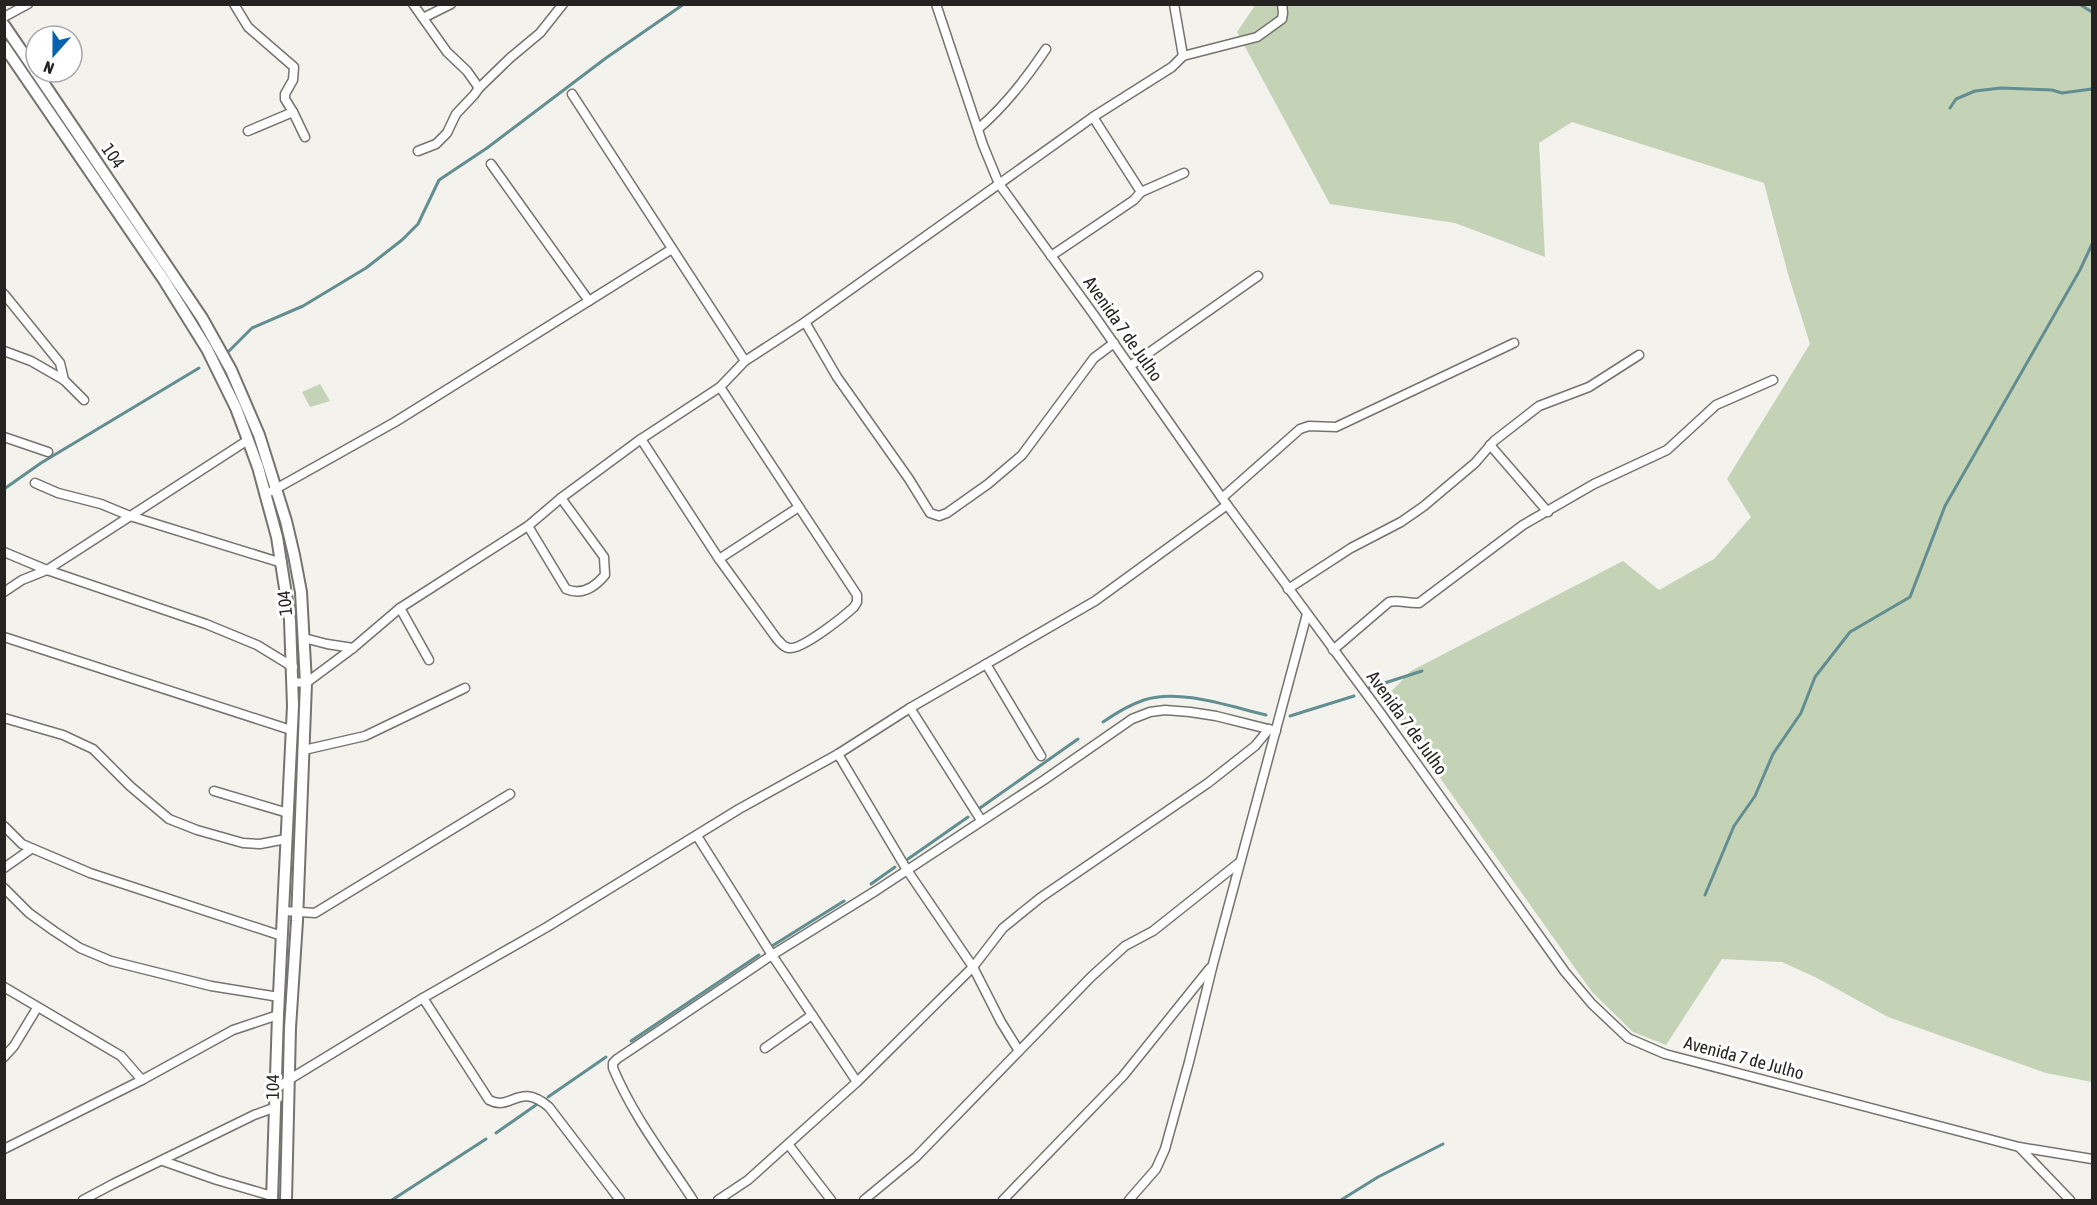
<svg xmlns="http://www.w3.org/2000/svg" width="2097" height="1205" viewBox="0 0 2097 1205" font-family="'Asap Condensed',sans-serif">
<rect width="100%" height="100%" fill="#f3f2ed"/>
<!-- green -->
<g fill="#c4d2b6">
<polygon points="1256,4 2092,5 2092,1082 2046,1073 1888,1017 1817,978 1782,962 1722,959 1666,1045 1633,1032 1592,992 1384,699 1411,671 1623,561 1659,590 1714,559 1751,517 1727,479 1810,344 1788,274 1764,183 1572,122 1539,143 1545,257 1455,223 1330,204 1237,32"/>
<polygon points="320,384 330,401 310,407 302,392"/>
</g>
<g fill="none" stroke-linecap="round" stroke-linejoin="round">
<!-- stream -->
<g stroke="#638e91" stroke-width="3">
<polyline points="2079,4 2092,12"/>
<polyline points="1950,108 1956,99 1975,91 2001,88 2052,90 2062,93 2092,89"/>
<polyline points="229,351 252,328 303,306 366,268 402,240 418,224 439,180 487,148 606,58 684,4"/>
<polyline points="4,489 41,463 199,368"/>
<polyline points="1369,688 1422,671"/>
<polyline points="1290,716 1354,696"/>
<path d="M1103,722C1116,713 1129,705 1144,700C1179,688 1231,707 1266,715"/>
<polyline points="980,808 1078,739"/>
<polyline points="908,859 968,817"/>
<polyline points="871,884 895,867"/>
<polyline points="1705,895 1734,826 1755,796 1773,754 1801,713 1815,677 1850,632 1910,597 1945,506 2080,270 2092,244"/>
<polyline points="772,946 844,901"/>
<polyline points="631,1041 759,955"/>
<polyline points="548,1097 606,1057"/>
<polyline points="496,1133 536,1105"/>
<polyline points="392,1200 486,1139"/>
<polyline points="1341,1200 1378,1177 1443,1144"/>
</g>
<defs>
<g id="minor">
<polyline points="234,4 248,27 294,67 293,80 285,94 285,99 293,112 248,131"/>
<polyline points="413,4 447,52 467,71 479,88 474,95 456,114 447,133 436,144 418,151"/>
<polyline points="936,4 983,145 999,184 1005,192 1094,315 1222,498 1382,715 1565,972 1592,1004 1628,1038 1665,1054 2019,1147 2092,1159"/>
<polyline points="1174,4 1183,56"/>
<polyline points="4,17 28,4"/>
<polyline points="423,18 451,4"/>
<polyline points="479,88 510,58 540,33 563,4"/>
<polyline points="572,94 745,361 805,322 1093,117 1172,67 1183,56 1257,37 1282,19 1283,13 1282,4"/>
<polyline points="293,112 305,137"/>
<polyline points="1093,117 1141,192"/>
<path d="M978,129C1005,106 1026,79 1046,49"/>
<polyline points="491,164 589,301"/>
<polyline points="1051,256 1134,200 1141,192 1184,173"/>
<polyline points="4,294 60,363 64,380"/>
<polyline points="805,322 837,377 909,479 930,513 939,516 947,513 988,484 1022,455 1094,358 1114,343"/>
<polyline points="4,351 31,361 64,380 84,400"/>
<polyline points="1130,366 1258,276"/>
<polyline points="4,437 48,452"/>
<path d="M641,439L719,559L777,639C781,643 783,647 789,648C802,650 843,617 854,607L857,602V595L720,387"/>
<polyline points="1490,445 1548,512"/>
<polyline points="35,483 58,493 101,504 130,516 282,563"/>
<polyline points="272,491 395,422 672,249"/>
<polyline points="1222,498 1300,429 1309,426 1336,427 1514,343"/>
<path d="M528,526L566,589C582,596 595,587 605,575L604,557L561,498"/>
<polyline points="4,552 47,570 206,624 257,645 293,667"/>
<polyline points="719,559 799,507"/>
<polyline points="1288,589 1351,548 1401,522 1424,506 1475,463 1494,441 1539,406 1589,387 1639,355"/>
<polyline points="4,592 22,580 47,570 248,440"/>
<polyline points="400,608 429,660"/>
<polyline points="4,637 291,730"/>
<polyline points="304,638 327,644 353,648"/>
<path d="M1333,650L1389,602C1398,599 1408,604 1419,603L1523,525L1594,484L1667,450L1716,405L1773,380"/>
<polyline points="986,664 1041,756"/>
<polyline points="293,682 306,683 353,648 400,608 528,526 561,498 641,439 720,387 745,361"/>
<polyline points="910,708 981,820"/>
<polyline points="4,718 63,735 93,749 130,786 169,819 197,830 243,843 260,844 286,839"/>
<polyline points="304,750 365,736 465,688"/>
<polyline points="838,754 907,870 973,967 1001,1022 1019,1051"/>
<polyline points="214,791 288,813"/>
<polyline points="4,826 22,844 90,873 282,936"/>
<polyline points="697,836 772,955 857,1082"/>
<polyline points="4,868 31,849"/>
<polyline points="4,888 29,913 54,931 80,948 111,961 211,986 279,997"/>
<polyline points="284,911 315,913 510,794"/>
<polyline points="4,987 121,1056 142,1080 233,1030 278,1015"/>
<path d="M423,998L489,1100C512,1112 518,1081 549,1107L620,1200"/>
<polyline points="765,1048 812,1015"/>
<polyline points="4,1057 14,1046 37,1008"/>
<polyline points="277,1088 290,1079 423,998 547,927 739,809 838,754 910,708 1095,601 1227,505"/>
<polyline points="788,1144 831,1200"/>
<polyline points="2020,1148 2070,1200"/>
<polyline points="4,1149 142,1080"/>
<polyline points="163,1161 217,1180 272,1196"/>
<polyline points="83,1200 113,1184 254,1115 276,1107"/>
<path d="M693,1200C665,1157 633,1116 613,1068V1063L617,1059L772,955L877,890L1044,780L1132,719L1150,712L1165,710L1190,712L1216,716L1276,731"/>
<polyline points="718,1200 748,1180 857,1082 973,967 1003,928 1040,898 1208,783 1255,746 1269,729"/>
<polyline points="864,1200 916,1157 1091,977 1125,946 1153,931 1240,862"/>
<polyline points="1003,1200 1123,1076 1210,968"/>
<polyline points="1129,1200 1156,1169 1165,1149 1189,1062 1213,964 1307,614"/>
</g>
<g id="tertiary">
<polyline points="4,25 36,72"/>
<polyline points="4,46 164,280 207,349 236,408 248,440 258,467 277,537 290,620 293,706 278,1015 272,1200"/>
<polyline points="36,72 202,318 231,370 259,435 286,521 294,555 301,592 306,683 297,921 290,1028 286,1200"/>
</g>
</defs>
<!-- minor casing -->
<use href="#minor" stroke="#74736f" stroke-width="11"/>
<!-- tertiary casing -->
<use href="#tertiary" stroke="#74736f" stroke-width="14"/>
<!-- minor -->
<use href="#minor" stroke="#fff" stroke-width="8"/>
<!-- tertiary -->
<use href="#tertiary" stroke="#fff" stroke-width="10"/>
</g>
<g text-anchor="middle" stroke-width="6" stroke-linejoin="round" paint-order="stroke">
<!-- street labels -->
<g font-size="18" fill="#242322" stroke="#fff">
<text transform="translate(113 156) rotate(55)" y="6">104</text>
<text transform="translate(1123 329) rotate(55)" y="6">Avenida 7 de Julho</text>
<text transform="translate(285 603) rotate(-96)" y="6">104</text>
<text transform="translate(1407 723) rotate(54)" y="6">Avenida 7 de Julho</text>
<text transform="translate(1744 1058) rotate(15)" y="6">Avenida 7 de Julho</text>
<text transform="translate(273 1087) rotate(-89)" y="6">104</text>
</g>
</g>
<!-- border -->
<rect width="2097" height="1205" fill="none" stroke="#242322" stroke-width="12"/>
<!-- north arrow -->
<g transform="translate(54 54) rotate(201)"><circle r="28" fill="#ffffff" stroke="#a7a7a7" stroke-width="1.5"/>
<path d="M0-4.5L10 22L0 15L-10 22Z" fill="#0562af"/>
<text y="-9" font-size="16" font-weight="bold" text-anchor="middle" fill="#242322">N</text>
</g>
</svg>
